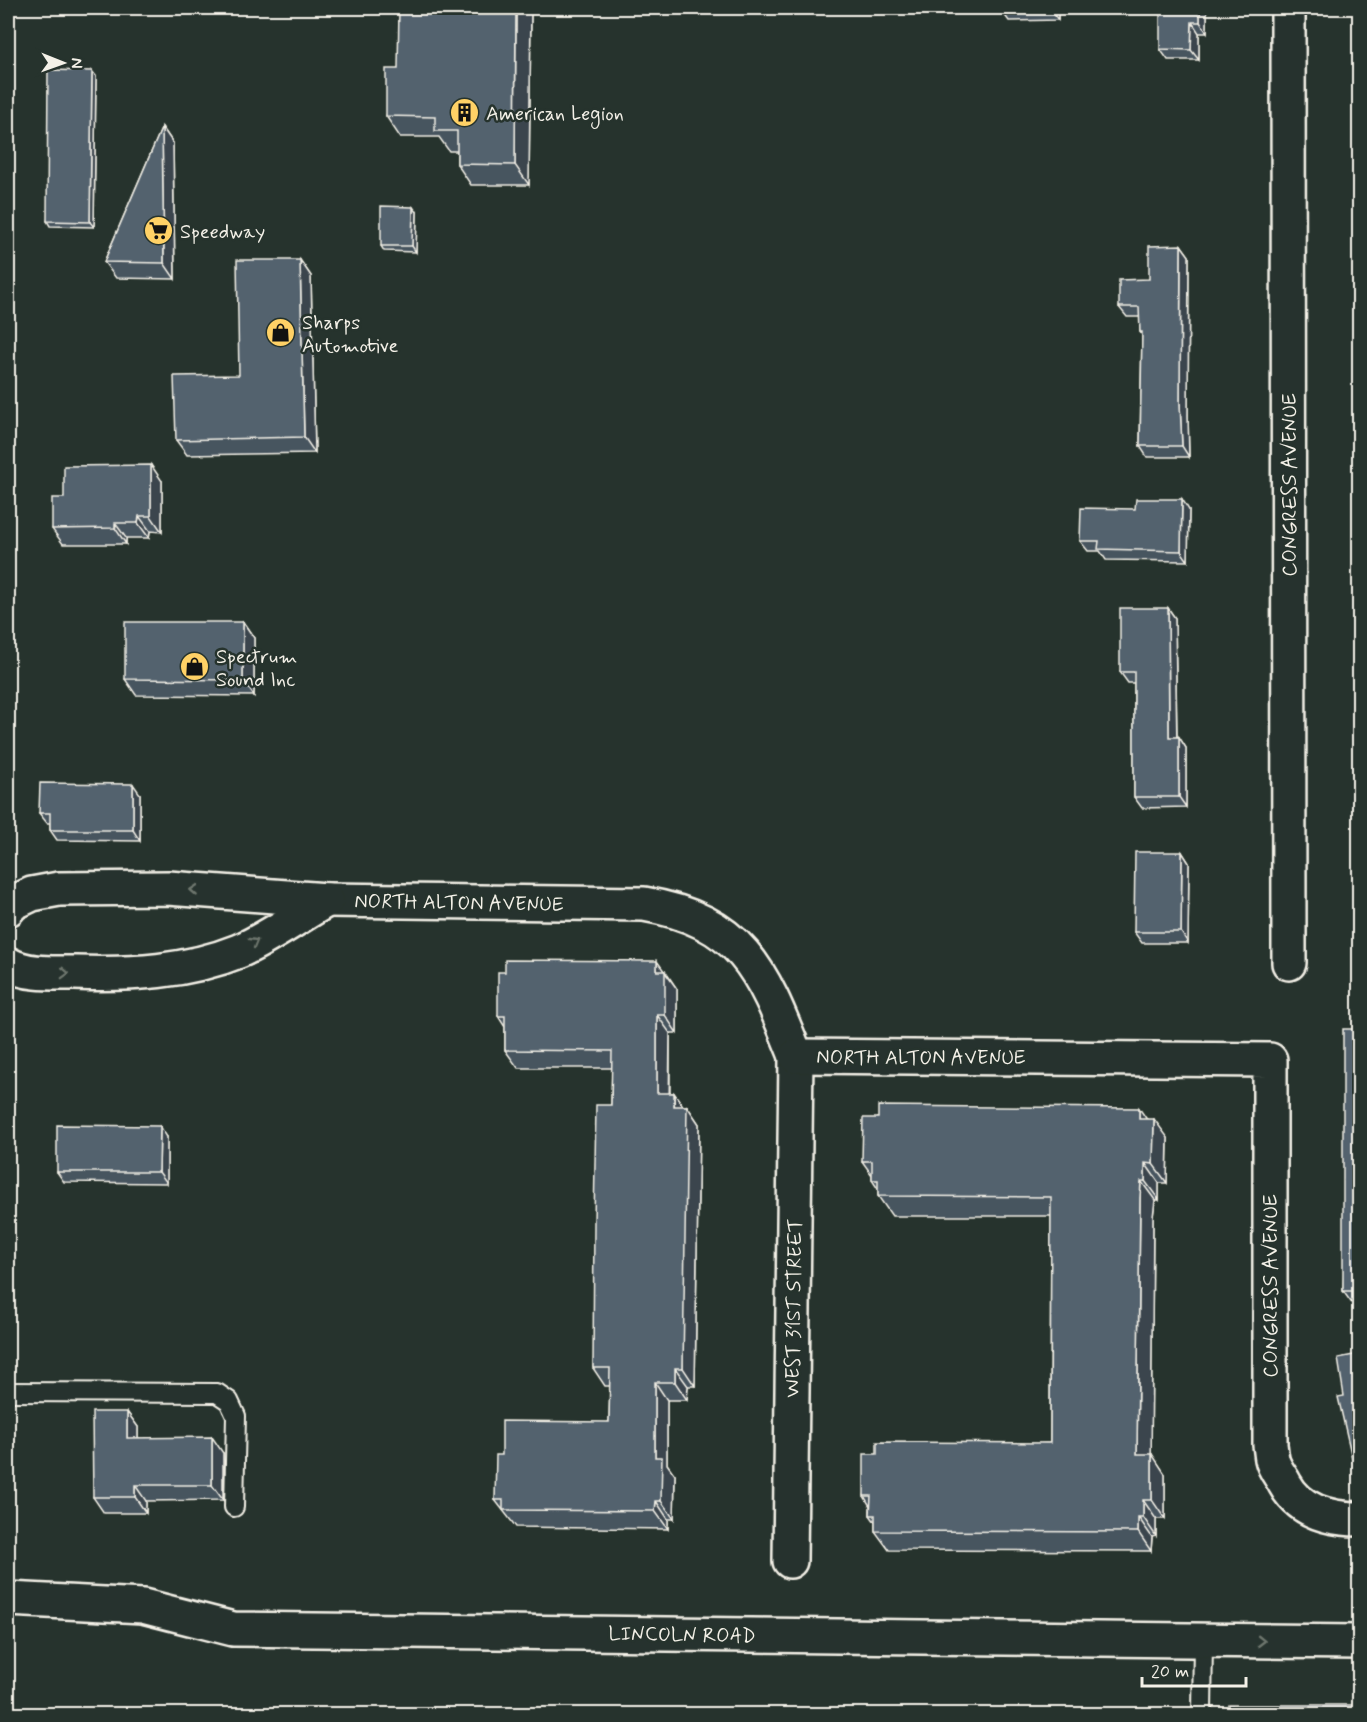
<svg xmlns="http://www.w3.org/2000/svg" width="1367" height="1722" viewBox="0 0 1367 1722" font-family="Mynerve,sans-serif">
<rect width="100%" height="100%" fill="#26332d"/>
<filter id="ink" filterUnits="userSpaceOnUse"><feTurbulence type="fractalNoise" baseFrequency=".0167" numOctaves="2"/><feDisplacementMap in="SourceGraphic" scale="12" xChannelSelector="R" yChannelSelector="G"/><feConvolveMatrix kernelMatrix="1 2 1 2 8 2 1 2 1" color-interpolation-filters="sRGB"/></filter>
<g filter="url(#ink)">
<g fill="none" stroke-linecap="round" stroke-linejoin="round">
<defs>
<g id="service">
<polyline points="8,1392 217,1393 229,1401 236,1416 234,1507"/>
<polyline points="1202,1714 1203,1640"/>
</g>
<g id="minor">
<polyline points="1288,8 1289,963"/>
<path d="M327,900L644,904C743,921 762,971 796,1056L790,1561"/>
<path d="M8,909L13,903L32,894L59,889L168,888L327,900C299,916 267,939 239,951C187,972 130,975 75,973C54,973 27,975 8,964"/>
<path d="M796,1056L1270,1060V1445C1271,1450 1271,1454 1272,1459C1274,1469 1281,1476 1285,1484C1300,1512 1331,1519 1360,1519"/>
<polyline points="8,1599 143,1606 233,1629 1360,1642"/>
</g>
</defs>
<!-- service casing -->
<use href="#service" stroke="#f4f1e8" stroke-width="22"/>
<!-- minor casing -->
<use href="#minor" stroke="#f4f1e8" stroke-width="38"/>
<!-- service -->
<use href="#service" stroke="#26332d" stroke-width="18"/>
<!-- minor -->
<use href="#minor" stroke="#26332d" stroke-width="33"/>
</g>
<!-- wall -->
<g fill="#47545f" stroke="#f4f1e8" stroke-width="1.5">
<polygon points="531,8 529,185 471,185 457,164 457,151 449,151 439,137 400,137 386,116 398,69"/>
<polygon points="1001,8 1058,8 1058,20 1009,21 1001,10"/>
<polygon points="1207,8 1207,33 1199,33 1199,60 1168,60 1160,49"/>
<polygon points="96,76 94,227 50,226 47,221"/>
<polygon points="162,127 173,143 175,279 116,278 104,262"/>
<polygon points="417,212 416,252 384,251 381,246"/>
<polygon points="1181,245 1189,256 1188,415 1189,457 1147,457 1140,446 1142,335 1140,332 1140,317 1127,317 1119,307 1149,279"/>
<polygon points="300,260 311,276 315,453 187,455 176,440 239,375"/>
<polygon points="162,481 162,532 150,531 149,538 126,538 126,544 63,544 52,529 64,498"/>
<polygon points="1189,510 1188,561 1106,560 1100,551 1088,551 1080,541"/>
<polygon points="1168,608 1175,618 1177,737 1179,737 1186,748 1186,807 1142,808 1134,797 1134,683 1128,683 1120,672"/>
<polygon points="243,622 254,638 254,696 136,695 125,679"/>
<polygon points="140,794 140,841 57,840 50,830 50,823 47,823 39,813"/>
<polygon points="1182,852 1189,863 1188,943 1142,943 1134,932"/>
<polygon points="665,971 677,989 677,1033 670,1033 670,1093 674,1093 683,1106 687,1106 699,1124 695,1386 688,1386 687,1400 667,1400 667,1464 675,1475 674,1519 668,1519 668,1529 516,1527 495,1500 502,1455 609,1422 610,1386 605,1386 593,1368 611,1105 612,1068 518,1068 505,1050 505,1027 498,1016"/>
<polygon points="1359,1016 1359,1312 1357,1309 1356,1309 1343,1291 1355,1029"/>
<polygon points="1147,1119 1168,1138 1167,1183 1159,1183 1159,1200 1155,1200 1153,1217 1151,1454 1165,1474 1165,1519 1156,1519 1156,1536 1152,1537 1151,1551 889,1550 875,1531 875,1522 870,1515 870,1506 864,1496 877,1454 1050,1443 1051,1216 892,1216 878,1196 878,1189 872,1180 872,1175 862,1161"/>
<polygon points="167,1137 167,1183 64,1182 57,1172"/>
<polygon points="1359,1354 1359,1471 1353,1462 1344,1396"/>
<polygon points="127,1412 138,1427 138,1438 223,1453 223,1500 146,1501 146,1513 104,1513 93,1497"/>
</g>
<!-- shaded-wall -->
<g fill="#3a454d" stroke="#f4f1e8" stroke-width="1.5">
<polygon points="516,8 531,8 529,185 515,165"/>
<polygon points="1050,8 1058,8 1058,20 1050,9"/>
<polygon points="1200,8 1207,8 1207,33 1200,22"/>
<polygon points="1192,22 1199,33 1199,60 1191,50"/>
<polygon points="92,71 96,76 94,227 90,222"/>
<polygon points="162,127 173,143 175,279 164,263"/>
<polygon points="413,207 417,212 416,252 412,246"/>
<polygon points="1181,245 1189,256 1188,415 1189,457 1182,446 1180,404"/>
<polygon points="300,260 311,276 315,453 304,437"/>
<polygon points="151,465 162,481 162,532 151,516"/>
<polygon points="1182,499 1189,510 1188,561 1181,551"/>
<polygon points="139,516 150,531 149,538 138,523"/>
<polygon points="115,523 126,538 126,544 115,528"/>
<polygon points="1168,608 1175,618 1177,748 1169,737"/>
<polygon points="243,622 254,638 254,696 243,680"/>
<polygon points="1179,737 1186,748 1186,807 1179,797"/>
<polygon points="133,784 140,794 140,841 133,830"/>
<polygon points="1182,852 1189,863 1188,943 1181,932"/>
<polygon points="657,961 677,989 677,1033 665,1015 657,971"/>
<polygon points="657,1015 670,1033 669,1110 657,1093"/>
<polygon points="674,1093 686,1110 687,1106 699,1124 695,1386 683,1368"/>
<polygon points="1139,1108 1152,1127 1139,1119"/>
<polygon points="1154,1119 1168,1138 1167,1183 1153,1164"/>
<polygon points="160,1126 167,1137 167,1183 159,1172"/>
<polygon points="1145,1163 1159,1183 1159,1200 1145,1181"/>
<polygon points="1141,1181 1155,1200 1153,1217 1151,1473 1137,1454 1140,1198"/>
<polygon points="675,1368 688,1386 687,1400 675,1382"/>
<polygon points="655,1382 667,1400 667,1464 675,1475 674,1519 661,1501 655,1457"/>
<polygon points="127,1412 138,1427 138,1454 127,1438"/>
<polygon points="212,1437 223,1453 223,1500 212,1485"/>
<polygon points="1152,1454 1165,1474 1165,1519 1152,1500"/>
<polygon points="135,1485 146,1501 146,1513 135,1497"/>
<polygon points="1143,1500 1156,1519 1156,1536 1143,1517"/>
<polygon points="656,1501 668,1519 668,1529 655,1511"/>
<polygon points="1138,1517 1152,1537 1151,1551 1138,1532"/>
</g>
<!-- building -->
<g fill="#53626e" stroke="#f4f1e8" stroke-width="1.5">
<polygon points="399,8 516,8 515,165 457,164 457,131 435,131 435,117 386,116 386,69 398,69"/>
<polygon points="1001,8 1050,8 1050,9 1001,10"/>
<polygon points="1160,8 1200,8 1200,22 1192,22 1191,50 1160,49"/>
<polygon points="48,70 92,71 90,222 47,221"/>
<polygon points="162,127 164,263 104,262"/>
<polygon points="381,206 413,207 412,246 381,246"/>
<polygon points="1181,245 1180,404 1182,446 1140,446 1142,332 1140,332 1139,307 1119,307 1119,280 1149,279 1149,246"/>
<polygon points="237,260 300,260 304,437 176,440 174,376 239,375"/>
<polygon points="151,465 151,516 139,516 138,523 115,523 115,528 52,529 52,498 64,498 64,466"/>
<polygon points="1136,499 1182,499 1181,551 1098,549 1099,541 1080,541 1081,508 1135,509"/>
<polygon points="1120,608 1168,608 1169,737 1179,737 1179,797 1134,797 1134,672 1120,672"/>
<polygon points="125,622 243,622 243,680 125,679"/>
<polygon points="40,783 133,784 133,830 50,830 50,813 39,813"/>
<polygon points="1135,852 1182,852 1181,932 1134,932"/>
<polygon points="505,960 657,961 657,971 665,971 665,1015 657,1015 657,1093 674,1093 674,1106 687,1106 683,1368 675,1368 675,1382 655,1382 655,1457 662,1457 661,1501 656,1501 655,1511 503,1510 503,1500 495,1500 496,1455 502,1455 502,1421 609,1422 610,1368 593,1368 594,1223 596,1105 611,1105 612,1051 505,1050 505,1016 498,1016 498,972 505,972"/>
<polygon points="1355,1016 1359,1016 1359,1304 1354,1304 1354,1291 1343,1291 1343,1029 1355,1029"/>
<polygon points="878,1106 1139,1108 1139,1119 1154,1119 1153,1164 1145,1163 1145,1181 1141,1181 1140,1198 1137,1454 1152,1454 1152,1500 1143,1500 1143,1517 1138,1517 1138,1532 875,1531 875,1515 870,1515 871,1496 864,1496 864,1454 877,1454 877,1442 1050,1443 1051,1197 878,1196 878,1180 872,1180 872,1161 862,1161 863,1118 878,1118"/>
<polygon points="57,1125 160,1126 159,1172 57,1172"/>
<polygon points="1359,1354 1359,1460 1353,1462 1338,1397 1344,1396 1338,1358"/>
<polygon points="92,1412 127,1412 127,1438 212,1437 212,1485 135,1485 135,1497 93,1497"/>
<rect x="1229" y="1705" width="130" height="9"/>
</g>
<!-- one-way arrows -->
<defs><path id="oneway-chevron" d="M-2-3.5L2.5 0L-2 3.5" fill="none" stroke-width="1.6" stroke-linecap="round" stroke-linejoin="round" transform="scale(1.5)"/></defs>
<g stroke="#6e766e">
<use href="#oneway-chevron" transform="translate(194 890) rotate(-176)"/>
<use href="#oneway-chevron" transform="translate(254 942) rotate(-30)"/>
<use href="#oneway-chevron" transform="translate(65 973) rotate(2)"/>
<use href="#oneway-chevron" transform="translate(1261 1641) rotate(1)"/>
</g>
</g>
<!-- icons -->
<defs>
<symbol id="building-disc" viewBox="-11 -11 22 22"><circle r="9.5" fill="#ffd166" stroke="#26332d"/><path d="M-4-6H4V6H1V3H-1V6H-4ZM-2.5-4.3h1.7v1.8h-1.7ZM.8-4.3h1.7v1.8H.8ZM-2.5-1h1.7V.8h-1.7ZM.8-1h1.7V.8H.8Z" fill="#111"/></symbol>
<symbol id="supermarket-disc" viewBox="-11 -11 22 22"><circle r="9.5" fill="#ffd166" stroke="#26332d"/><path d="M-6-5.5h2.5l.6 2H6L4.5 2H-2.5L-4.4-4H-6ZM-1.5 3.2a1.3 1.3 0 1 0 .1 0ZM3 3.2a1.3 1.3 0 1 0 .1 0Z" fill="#111"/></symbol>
<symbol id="shop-disc" viewBox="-11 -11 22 22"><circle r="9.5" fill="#ffd166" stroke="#26332d"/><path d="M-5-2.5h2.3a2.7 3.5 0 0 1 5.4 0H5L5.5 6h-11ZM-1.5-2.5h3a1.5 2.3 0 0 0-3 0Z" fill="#111"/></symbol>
</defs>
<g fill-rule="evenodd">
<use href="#building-disc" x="448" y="96" width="33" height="33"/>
<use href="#supermarket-disc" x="142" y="214" width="33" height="33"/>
<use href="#shop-disc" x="264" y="316" width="33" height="33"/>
<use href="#shop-disc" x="178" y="650" width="33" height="33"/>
</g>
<g text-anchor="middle" stroke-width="5" stroke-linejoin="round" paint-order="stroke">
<!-- poi labels -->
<g font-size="20" fill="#f4f1e8" stroke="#26332d" text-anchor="start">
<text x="486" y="120">American Legion</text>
<text x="180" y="238">Speedway</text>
<text x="302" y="329">Sharps<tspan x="302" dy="23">Automotive</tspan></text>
<text x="216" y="663">Spectrum<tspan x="216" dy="23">Sound Inc</tspan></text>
</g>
<!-- street labels -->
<g font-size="20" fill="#f4f1e8" stroke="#26332d">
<text transform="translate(1289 485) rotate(-90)" y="7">CONGRESS AVENUE</text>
<text transform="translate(459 902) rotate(1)" y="7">NORTH ALTON AVENUE</text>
<text x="921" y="1064">NORTH ALTON AVENUE</text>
<text transform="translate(1270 1286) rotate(-90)" y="7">CONGRESS AVENUE</text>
<text transform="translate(793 1308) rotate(-89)" y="7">WEST 31ST STREET</text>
<text transform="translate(682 1634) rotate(1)" y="7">LINCOLN ROAD</text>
</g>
</g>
<!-- margin -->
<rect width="1367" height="1722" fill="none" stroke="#26332d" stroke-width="30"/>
<rect x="15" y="15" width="1337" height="1692" fill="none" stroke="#f4f1e8" stroke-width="2" filter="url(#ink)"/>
<!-- north arrow -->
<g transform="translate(63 63) rotate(91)" stroke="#26332d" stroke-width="4.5" paint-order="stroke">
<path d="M0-4.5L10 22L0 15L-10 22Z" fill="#f4f1e8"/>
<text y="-9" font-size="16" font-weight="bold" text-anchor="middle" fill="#f4f1e8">N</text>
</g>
<!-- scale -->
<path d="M1142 1677v9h104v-9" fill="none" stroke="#f4f1e8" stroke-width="3"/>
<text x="1151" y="1677" font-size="18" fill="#f4f1e8" stroke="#26332d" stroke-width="4.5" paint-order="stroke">20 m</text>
</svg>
